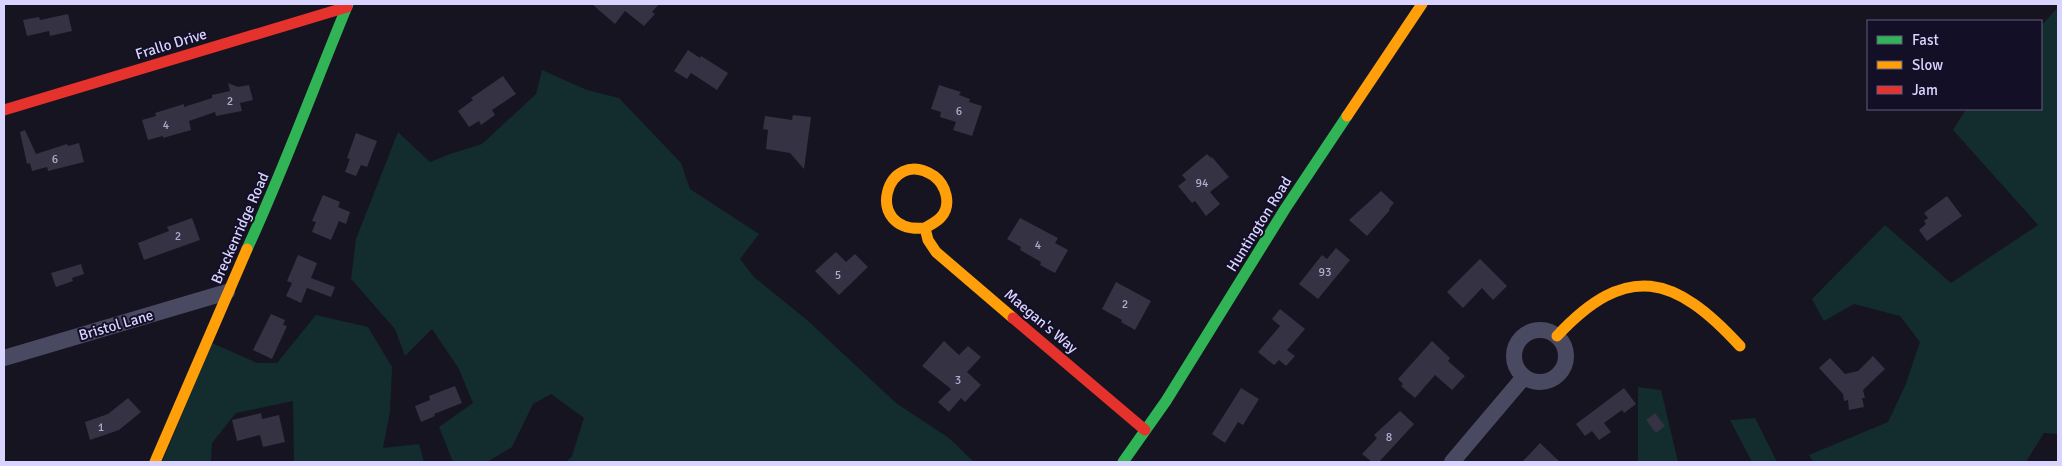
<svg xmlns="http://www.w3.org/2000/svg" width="2062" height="466" viewBox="0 0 2062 466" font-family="Signika,sans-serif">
<rect width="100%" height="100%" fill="#161421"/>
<!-- green -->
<g fill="#132c2d">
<polygon points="2058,7 2058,434 2044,433 2026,462 1813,462 1809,455 1888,422 1905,386 1920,342 1900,316 1854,304 1824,321 1812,299 1885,225 1951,283 2038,225 1953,130 1966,109 2041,109 2041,26"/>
<polygon points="542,70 587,90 619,98 681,163 690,189 759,234 740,259 754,277 807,320 896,403 949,438 974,462 566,462 572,456 584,418 551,394 533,404 512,447 487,462 453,462 439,427 473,403 459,369 432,329 405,356 395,329 351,279 356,239 398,132 430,162 450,154 482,144 536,94"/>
<polygon points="316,315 368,327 392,367 390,412 383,448 419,444 424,462 294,462 293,401 236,413 212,443 211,462 162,462 212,343 257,363 277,363"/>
<polygon points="1638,387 1661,390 1678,462 1638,462"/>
<polygon points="1755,418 1777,462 1752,462 1730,420"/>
</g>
<!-- building -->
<g fill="#343243">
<polygon points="592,4 659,4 652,12 655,14 644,26 625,11 615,24"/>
<polygon points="68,14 72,31 50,36 49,31 27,36 23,20 39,17 40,20"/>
<polygon points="688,50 700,58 701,56 728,73 717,90 691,73 687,79 674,71"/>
<polygon points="503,76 516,94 492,110 495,115 481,125 479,121 469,127 458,111 473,100 471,98"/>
<polygon points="228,83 238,87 249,85 253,100 240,103 242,111 216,116 215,112 189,121 191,130 163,138 163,136 148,140 142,120 156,116 155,113 184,104 184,107 212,98 212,95 230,91"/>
<polygon points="939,85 961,92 959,95 970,99 969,102 982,106 972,136 953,130 956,122 940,117 941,112 931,109"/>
<polygon points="793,115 811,117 804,169 790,153 766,149 768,130 763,129 765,116 792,120"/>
<polygon points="25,130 36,154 67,144 68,146 79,143 84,162 48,171 47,167 32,171 30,163 27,164 20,132"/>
<polygon points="356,133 377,141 367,167 361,165 356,176 345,172 350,159 347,158"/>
<polygon points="1207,154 1211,158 1212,157 1229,177 1210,192 1220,204 1206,216 1195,201 1192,203 1178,186 1186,180 1182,175"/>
<polygon points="1381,191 1394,203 1389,209 1390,210 1367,236 1349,220"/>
<polygon points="323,195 340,202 338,207 350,212 346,224 339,221 331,240 312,232 316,222 312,221"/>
<polygon points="1947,196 1962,216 1927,241 1919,230 1926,224 1924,221 1928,218 1924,213"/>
<polygon points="192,218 200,240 144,260 138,243 169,231 167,227"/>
<polygon points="1020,218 1058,238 1055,243 1068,250 1055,273 1040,265 1041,262 1020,250 1021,247 1007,239"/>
<polygon points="1336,248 1350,260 1318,299 1299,284 1322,255 1327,259"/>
<polygon points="836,252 846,262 855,254 868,267 839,295 815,271"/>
<polygon points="298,255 317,263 311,278 335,287 331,297 307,288 301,303 286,296 292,283 287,281"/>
<polygon points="1480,259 1507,286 1493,300 1482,288 1463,308 1447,292"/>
<polygon points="81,264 84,274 72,278 73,281 56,287 51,273"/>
<polygon points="1116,282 1151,301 1135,330 1121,322 1122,320 1102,309"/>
<polygon points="1280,309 1305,329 1287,350 1295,356 1286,366 1279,360 1274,365 1258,352 1280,326 1272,319"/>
<polygon points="271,314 285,320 283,325 287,326 272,359 253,350"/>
<polygon points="944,341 959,355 968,346 981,357 967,372 981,385 965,402 961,398 949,412 938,402 951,389 922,366"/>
<polygon points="1432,341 1450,358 1448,361 1465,376 1452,390 1435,375 1415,398 1401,386 1403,384 1398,379"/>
<polygon points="1873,356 1885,369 1863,390 1865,398 1862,398 1864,407 1849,410 1848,400 1844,401 1843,394 1819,368 1830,358 1845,374 1858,371"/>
<polygon points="455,386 462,403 434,414 435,416 421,422 415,406 430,400 429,396"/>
<polygon points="1241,388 1259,399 1243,425 1238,422 1225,443 1212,434"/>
<polygon points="1624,388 1636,404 1624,413 1622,410 1604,423 1611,432 1599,440 1592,431 1585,436 1576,424"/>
<polygon points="128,398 141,412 119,430 90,440 85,422 108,414"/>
<polygon points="1400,411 1414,424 1379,462 1372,462 1362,454 1377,438 1374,435"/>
<polygon points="261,413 262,419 279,415 285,442 263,447 260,435 237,441 232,420"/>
<polygon points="1655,413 1665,426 1656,433 1646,420"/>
<polygon points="1540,443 1560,462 1522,462"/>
</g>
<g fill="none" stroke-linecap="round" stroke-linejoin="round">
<!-- street -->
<g stroke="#4a4962" stroke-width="16">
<circle cx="1540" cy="356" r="26"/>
<polyline points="4,358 227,292"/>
<polyline points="1452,462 1524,377"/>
</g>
<!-- fast -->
<g stroke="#30b455" stroke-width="11">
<path d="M247,249C284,169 314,86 348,4"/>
<polyline points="1123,462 1166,401 1285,209 1347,116"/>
</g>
<!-- slow -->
<g stroke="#ff9f0a" stroke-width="11">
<polyline points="1347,116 1422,4"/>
<path d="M925,228C930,225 937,222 941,217C952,205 946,185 934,176C886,144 861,234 925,228L928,240L936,252L1013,318"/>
<path d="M1557,336C1627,261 1675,275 1740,346"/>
<polyline points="155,462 247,249"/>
</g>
<!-- jam -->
<g stroke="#e5322d" stroke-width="11">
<polyline points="4,110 347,7"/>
<polyline points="1013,318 1145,430"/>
</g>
</g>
<g text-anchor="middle" stroke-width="4" stroke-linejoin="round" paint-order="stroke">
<!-- number labels -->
<g font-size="12" fill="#b0acd0">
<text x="230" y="105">2</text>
<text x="959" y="115">6</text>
<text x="166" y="129">4</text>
<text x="55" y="163">6</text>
<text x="1202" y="187">94</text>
<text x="178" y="240">2</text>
<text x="1038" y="249">4</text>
<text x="1325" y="276">93</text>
<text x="838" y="279">5</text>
<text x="1125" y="308">2</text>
<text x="958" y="384">3</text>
<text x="101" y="431">1</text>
<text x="1389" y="441">8</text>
</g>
<!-- street labels -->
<g font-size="15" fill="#d9d4ff" stroke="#130f26">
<text transform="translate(171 44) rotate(-17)" y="5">Frallo Drive</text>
<text transform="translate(1259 224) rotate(-58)" y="5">Huntington Road</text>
<text transform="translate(240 228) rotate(-66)" y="5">Breckenridge Road</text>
<text transform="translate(1041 321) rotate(40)" y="5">Maegan's Way</text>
<text transform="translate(116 325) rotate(-16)" y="5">Bristol Lane</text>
</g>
</g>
<!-- border -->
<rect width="2062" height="466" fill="none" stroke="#d9d4ff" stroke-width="10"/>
<!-- legend -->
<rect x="1867" y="20" width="175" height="90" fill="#130f26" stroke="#625e7d"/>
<rect x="1877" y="36" width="25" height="8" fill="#30b455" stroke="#625e7d"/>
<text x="1912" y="45" font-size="15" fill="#d9d4ff">Fast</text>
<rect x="1877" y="61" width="25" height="8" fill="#ff9f0a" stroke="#625e7d"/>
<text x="1912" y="70" font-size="15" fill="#d9d4ff">Slow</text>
<rect x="1877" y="86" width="25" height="8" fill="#e5322d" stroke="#625e7d"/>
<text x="1912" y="95" font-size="15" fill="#d9d4ff">Jam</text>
</svg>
